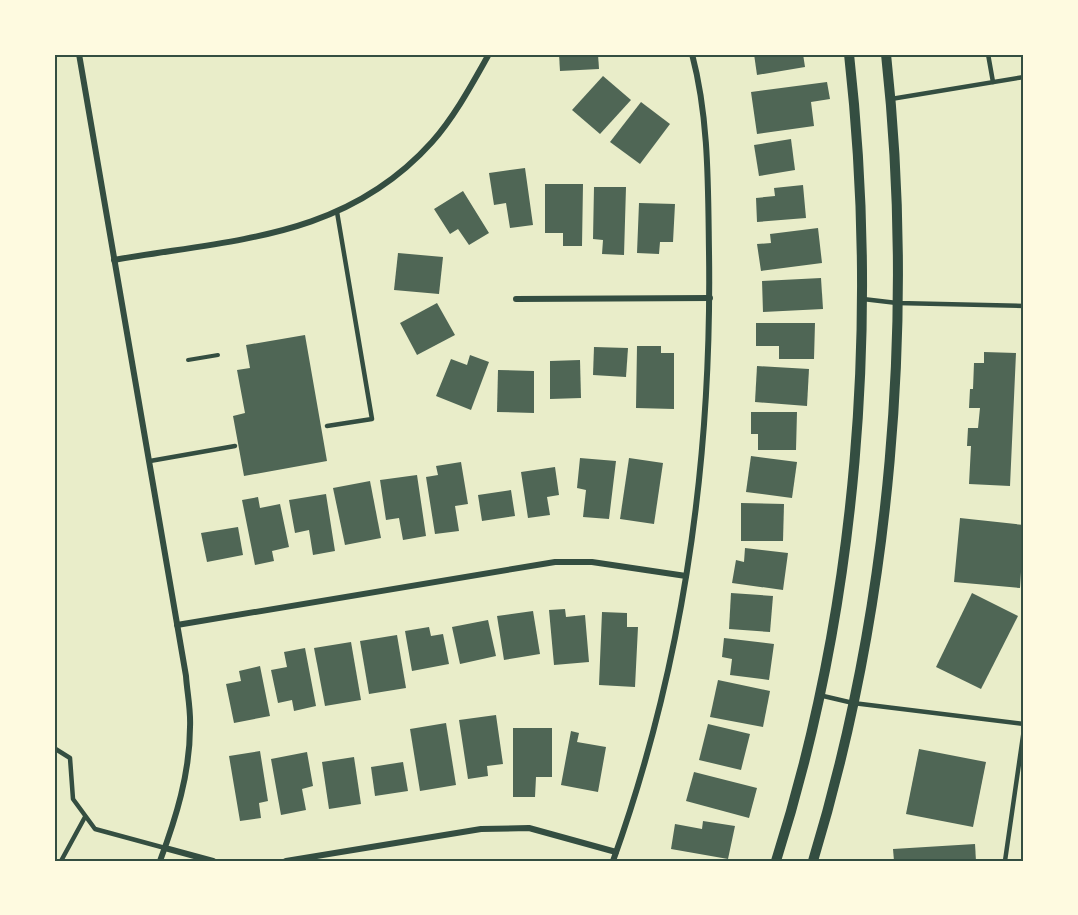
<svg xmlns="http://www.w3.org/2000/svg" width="1078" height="915" viewBox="0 0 1078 915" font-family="'Space Grotesk',sans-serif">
<rect width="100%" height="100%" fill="#e9edc9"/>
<!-- building -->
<g fill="#4f6655">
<polygon points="559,54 598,54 599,69 560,71"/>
<polygon points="754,54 803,54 805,67 757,75"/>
<polygon points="603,76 631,100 600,134 572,110"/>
<polygon points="827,82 830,99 811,102 814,126 757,134 751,92"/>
<polygon points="641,102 670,124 640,164 610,142"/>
<polygon points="791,139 795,170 759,176 754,145"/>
<polygon points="525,168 533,225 510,228 506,203 494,205 489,173"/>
<polygon points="545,184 583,184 582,246 563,246 563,233 545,233"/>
<polygon points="803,185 806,218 757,222 756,198 775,196 774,188"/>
<polygon points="594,187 626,187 624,255 602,254 603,240 593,239"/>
<polygon points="463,191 489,233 469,245 458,229 450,234 434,209"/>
<polygon points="639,203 675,204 673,242 660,242 659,254 637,253"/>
<polygon points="818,228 822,263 761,271 757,244 771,243 770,234"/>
<polygon points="398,253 443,257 439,294 394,290"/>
<polygon points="821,278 823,309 763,312 762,281"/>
<polygon points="437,303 455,335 417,355 400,323"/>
<polygon points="756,323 815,323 814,359 779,359 779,346 756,346"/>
<polygon points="305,335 327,461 244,476 233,416 245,413 237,370 250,368 246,345"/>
<polygon points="637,346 661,346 661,353 674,353 674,409 636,408"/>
<polygon points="594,347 628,348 626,377 593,375"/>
<polygon points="984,352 1016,353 1010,486 969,484 971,446 967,446 968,428 978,428 980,408 969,408 970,389 973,389 974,363 984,363"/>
<polygon points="470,355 489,362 471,410 436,396 451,359 467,365"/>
<polygon points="580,360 581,398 550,399 550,361"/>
<polygon points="757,366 809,369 807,406 755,402"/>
<polygon points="498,370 534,371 534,413 497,412"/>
<polygon points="751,412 797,412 796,450 758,450 758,434 751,434"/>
<polygon points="751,456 797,462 792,498 746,492"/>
<polygon points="580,458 616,461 609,519 583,517 586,490 577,488"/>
<polygon points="629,458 663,463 654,524 620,519"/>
<polygon points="461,462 468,504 455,506 459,531 435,534 426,477 438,475 436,466"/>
<polygon points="555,467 559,495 547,497 550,515 528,518 521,472"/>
<polygon points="417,475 426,536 403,540 399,518 386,520 380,480"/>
<polygon points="370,481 381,538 345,545 333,488"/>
<polygon points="511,490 515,516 482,521 478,495"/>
<polygon points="326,494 335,551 313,555 309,530 295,533 289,500"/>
<polygon points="258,497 260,508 280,504 289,547 272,551 274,561 255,565 242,500"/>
<polygon points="741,503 784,504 783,541 741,541"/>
<polygon points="960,518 1024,525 1020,588 954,582"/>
<polygon points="238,527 243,555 207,562 201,533"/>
<polygon points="745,548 788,553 783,590 732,583 736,560 744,562"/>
<polygon points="731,593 773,596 770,632 729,629"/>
<polygon points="972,593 1018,616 981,689 936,667"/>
<polygon points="565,609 566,617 585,615 589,662 554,665 549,610"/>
<polygon points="533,611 540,654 504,660 497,616"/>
<polygon points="602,612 627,613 627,627 638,627 635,687 599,685"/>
<polygon points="488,620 496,656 460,664 452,627"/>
<polygon points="429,627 431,636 443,634 449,664 412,671 405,631"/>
<polygon points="397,635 406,688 369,694 360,641"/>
<polygon points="724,638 774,644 769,680 730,675 732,659 722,657"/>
<polygon points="351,642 361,700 325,706 314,648"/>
<polygon points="305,648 316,706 294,711 292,700 278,703 271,670 287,667 284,652"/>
<polygon points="260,666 270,716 234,723 226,684 241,681 239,671"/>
<polygon points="718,680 770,691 763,727 710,717"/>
<polygon points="496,715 503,764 487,766 488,776 468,779 459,720"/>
<polygon points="446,723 456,785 420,791 410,729"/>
<polygon points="708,724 750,734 741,770 699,760"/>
<polygon points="513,728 552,728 552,777 536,777 535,797 513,797"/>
<polygon points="571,731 579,733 577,742 606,747 598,792 561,785"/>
<polygon points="919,749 986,762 973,827 906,814"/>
<polygon points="260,751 268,801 259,803 261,818 240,821 229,756"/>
<polygon points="307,752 313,786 302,789 306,810 281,815 271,759"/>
<polygon points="354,757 361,804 329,809 322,762"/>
<polygon points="403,762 408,791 375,796 371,767"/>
<polygon points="694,772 757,788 749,818 686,801"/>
<polygon points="703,821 735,826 728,859 671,849 675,824 702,829"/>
<polygon points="975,844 976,861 894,861 893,849"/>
</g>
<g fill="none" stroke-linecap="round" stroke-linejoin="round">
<!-- path -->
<polyline stroke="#344e41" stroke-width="4" points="188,360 218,355"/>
<!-- service -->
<g stroke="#344e41" stroke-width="4.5">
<polyline points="988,54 993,82"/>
<polyline points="891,99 1024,77"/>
<polyline points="863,299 897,303 1024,306"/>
<polyline points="327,426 372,419 337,212"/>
<polyline points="150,461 235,446"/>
<polyline points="819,695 853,703 1024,724"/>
<polyline points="54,748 70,758 73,799 95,829 165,848"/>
<polyline points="61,861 85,817"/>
<polyline points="1005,861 1024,729"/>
</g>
<!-- minor -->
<g stroke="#344e41" stroke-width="6">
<path d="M79,54L186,676C187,692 191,710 190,727C190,773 176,818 160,861"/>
<path d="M114,260C233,239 345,239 432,142C455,116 472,84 489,54"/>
<polyline points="516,299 710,298"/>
<polyline points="177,625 555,562 592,562 686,576"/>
<polyline points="165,848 213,861"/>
<polyline points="286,861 481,829 529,828 616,852"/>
<path d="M613,861C683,666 712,458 709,252C708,186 709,118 692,54"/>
</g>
<!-- tertiary -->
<g stroke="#344e41" stroke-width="10">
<path d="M776,861C858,603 879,322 849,54"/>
<path d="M813,861C891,604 915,320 886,54"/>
</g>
</g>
<!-- border -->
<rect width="1078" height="915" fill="none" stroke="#fefae0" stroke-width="111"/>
<rect x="56" y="56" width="966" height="804" fill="none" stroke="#344e41" stroke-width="2"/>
</svg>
